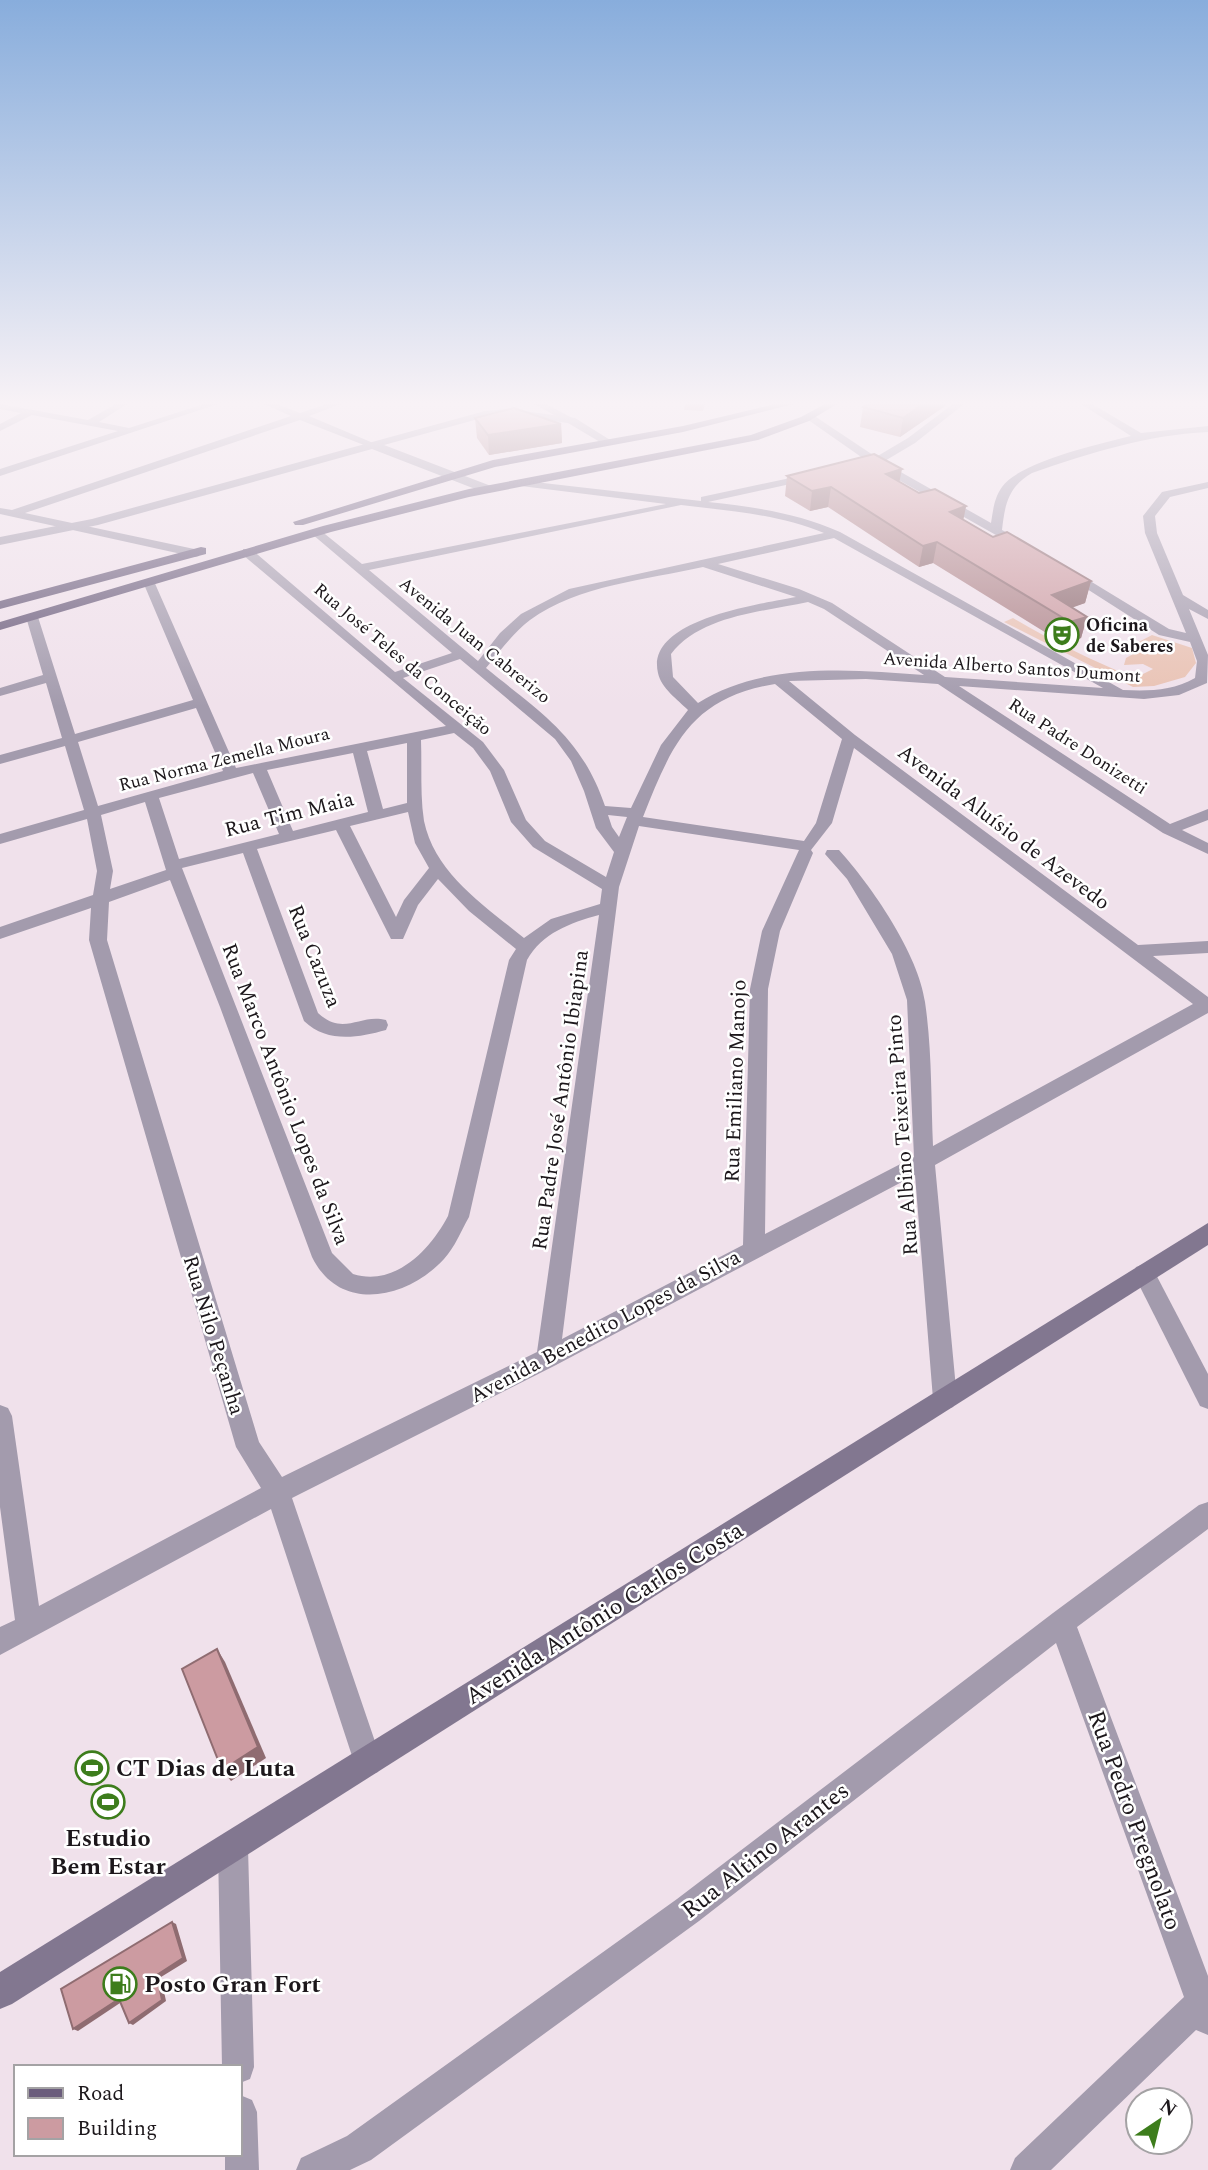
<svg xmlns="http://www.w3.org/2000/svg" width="1208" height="2170" viewBox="0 0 1208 2170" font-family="Spectral,serif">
<rect width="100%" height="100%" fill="#f0e1eb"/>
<!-- green -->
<path fill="#e9c2b3" d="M1013,618C1052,641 1093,661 1135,678L1153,669L1143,664L1124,665L1126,658L1135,653L1131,646L1152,635L1192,648L1196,663L1185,677L1154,686L1133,687L1004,622Z"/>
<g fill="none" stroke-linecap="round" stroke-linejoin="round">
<!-- minor -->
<g fill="#a39bad" fill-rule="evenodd">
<polygon points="0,404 88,420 116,404 127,404 99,422 129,428 204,404 218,404 0,476 0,469 118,431 32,415 0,431 0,424 21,413 0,409"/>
<polygon points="264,404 277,404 300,413 327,404 341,404 309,416 378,445 369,447 300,420 25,513 199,550 199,556 195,557 0,514 0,508 12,510 291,416"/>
<polygon points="534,404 546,404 576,420 567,422"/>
<path d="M953,404H964L915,443L883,462L991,523C993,511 994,498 1002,487C1019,462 1099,444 1131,436L1081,404H1092L1141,433L1208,426V432C1146,435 1090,453 1032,473C1008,487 1005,504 1002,530L1028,544V550L1024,551L874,466L855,469V465L867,461L804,417L813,415L876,457L908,438Z"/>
<path d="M809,474L813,475V479L708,502C755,507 797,513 840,532L1123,690C1149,691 1172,691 1195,678L1197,661L1190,642L1159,635L1062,573L1072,570L1169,629L1186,633L1145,533L1143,516L1162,492L1208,482V488L1170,497L1155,516L1157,533L1183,595L1208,610V619L1189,609L1208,655L1207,683L1179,695L1144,699L959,686L1170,824L1208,809V820L1182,830L1208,843V854L1163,833L938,684L866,679L789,681L855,735L1138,945L1208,941V953L1153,956L1208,997V1013L935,1165L957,1399L953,1407L945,1410L937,1407L933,1399L915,1175L556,1365L292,1498L382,1762L378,1772L368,1776L358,1772L354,1762L271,1509L0,1655V1627L15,1620L0,1507V1405L8,1408L12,1416L39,1606L261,1488L236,1447L89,940L91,908L0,939V927L93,895L97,871L87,819L0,844V834L84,810L65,746L0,764V755L62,738L46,683L0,696V688L43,675L26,617L32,613L38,617L75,734L193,700L143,582L149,578L153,579L236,768L446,726L243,555V549H251L395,672L452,653L312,534V530H320L362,564L666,504L513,485V481L517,480L701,501V497ZM681,505C730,511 778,514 824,533L569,589L521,614L500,633L478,661L369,570ZM834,538L1103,688L945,677L832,603L799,589L718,564ZM703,567L796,597C761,604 645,619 658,673C661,688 678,700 688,710L661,745L631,808L605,806C581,736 541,713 486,668C500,651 513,633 530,620C578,585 646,580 703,567ZM808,602L824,609L924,675C849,669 763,662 698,703L673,677L671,654C701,615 763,612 808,602ZM460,659L555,739L571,761L584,791L596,828L614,852L606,877L545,841L526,820L504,770L483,742L403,678ZM775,684L842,739L816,823L804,841L643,817C672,744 691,698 775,684ZM196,708L223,771L98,806L78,742ZM454,733L473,748L490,771L511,822L533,847L602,889L600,904L551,919L524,938C485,906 435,874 424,821C420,795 422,767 421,740ZM407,743V803L383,809L367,751ZM854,748L1193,1004L933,1146C931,1099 932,1049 925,1002C919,955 871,885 839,850H827L825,854L847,879L892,954L907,1000L914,1157L765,1234L768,989L780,931L813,853L811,850L832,823ZM353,753L368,812L293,831L267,770ZM253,773L279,834L179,859L159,798ZM145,802L166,870L110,889L113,871L101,815ZM408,812L415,843L429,868L404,900L396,917L350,826ZM608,815L627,817L619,837L612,827ZM639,826L799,850L762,931L750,989L743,1245L562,1339L619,887ZM336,830L391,939H403L418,905L438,879L469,911L516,949L509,960L448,1216C430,1250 395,1287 353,1274L332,1253L182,868L243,853L304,1021C327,1043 357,1038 386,1030L388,1025L386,1020C360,1013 344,1037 318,1013L257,849ZM170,880L220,1007L312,1257C340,1314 407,1299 444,1259C455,1247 461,1231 469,1217L527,960C542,933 570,923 599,915L537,1352L282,1477L259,1442L107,940L109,902Z"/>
<polygon points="1144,1264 1152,1267 1208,1374 1208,1409 1200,1406 1133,1273 1136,1267"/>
<polygon points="1208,1502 1208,1529 1077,1627 1208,1976 1208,2035 1196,2030 1051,2170 1010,2170 1015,2158 1184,1997 1056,1643 699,1921 371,2160 350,2170 296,2170 301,2158 347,2136 677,1899 1053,1613 1199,1505"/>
<polygon points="233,1833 243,1838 248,1848 254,2067 250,2079 240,2083 240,2067 222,2067 218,1848 223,1838"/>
<polygon points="240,2095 252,2100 257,2112 259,2170 225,2170 225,2154 240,2154"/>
</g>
<!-- tertiary -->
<polygon fill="#a39bad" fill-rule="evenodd" points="509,409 575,418 615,443 605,445 568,423 509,415 489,416 384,445 491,486 491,492 483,492 372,449 98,525 0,545 0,537 92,519 485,411"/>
<!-- secondary -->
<polygon fill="#827790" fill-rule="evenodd" points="1208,1223 1208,1245 12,2004 0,2009 0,1972"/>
<!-- primary -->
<g fill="#6b5d7c" fill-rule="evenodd">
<polygon points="776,404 793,404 683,432 495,467 303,525 295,525 293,522 493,460 683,426"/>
<polygon points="825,404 837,404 809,421 758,440 469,497 331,532 0,630 0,622 323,526 469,489 751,435 801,417"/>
<polygon points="201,547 206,548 206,554 0,609 0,601"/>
</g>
</g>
<!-- wall -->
<g fill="#af858a">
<polygon points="685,404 705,404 703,411 684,410"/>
<polygon points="945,406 900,437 860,427 863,407"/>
<polygon points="475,418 561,424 562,443 489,455 477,438"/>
<polygon points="787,476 900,482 919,493 966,506 963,519 993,537 1091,581 1085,603 1072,607 1087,617 1081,638 1064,644 933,563 919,567 828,507 810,511 785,496"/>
</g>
<!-- shaded-wall -->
<g fill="#8f6c71">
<polygon points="923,404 946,404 945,406 900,437 903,418"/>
<polygon points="561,424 562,443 489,455 488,435"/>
<polygon points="902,469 898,489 886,474"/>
<polygon points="831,487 828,507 810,511 812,491"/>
<polygon points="966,506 962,527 950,512"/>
<polygon points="937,542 933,563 919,567 923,546"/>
<polygon points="1091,581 1085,603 1055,614 1052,595"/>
<polygon points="1087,617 1081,638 1064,644 1070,622"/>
<polygon points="217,1649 225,1662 266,1758 231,1781 222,1770"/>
<polygon points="172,1922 176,1924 187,1961 161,1977 166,2001 133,2025 129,2023 157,1975"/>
<polygon points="119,1999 123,2001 78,2031 73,2029"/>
</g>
<!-- building -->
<g fill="#cc9ba1" stroke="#8f6c71" stroke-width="2">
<polygon points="869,404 923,404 903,418 863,407"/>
<polygon points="514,408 561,424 488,435 475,418"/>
<polygon points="874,454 902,469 886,474 919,493 935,489 966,506 950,512 993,537 1007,532 1091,581 1052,595 1087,617 1070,622 937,542 923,546 831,487 812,491 787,476"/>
<polygon points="217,1649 258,1747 222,1770 182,1669"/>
<polygon points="172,1922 183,1958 157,1975 162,2000 129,2023 119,1999 73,2029 61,1989"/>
</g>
<!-- sky -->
<linearGradient id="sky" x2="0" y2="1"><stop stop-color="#88addc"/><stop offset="0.57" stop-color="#f8f2f6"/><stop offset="1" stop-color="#f8f2f6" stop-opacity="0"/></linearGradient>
<rect width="1208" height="707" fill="url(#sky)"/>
<!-- icons -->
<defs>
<symbol id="theatre-ring" viewBox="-11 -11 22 22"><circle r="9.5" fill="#fff" stroke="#3d7d1c" stroke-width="1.5"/><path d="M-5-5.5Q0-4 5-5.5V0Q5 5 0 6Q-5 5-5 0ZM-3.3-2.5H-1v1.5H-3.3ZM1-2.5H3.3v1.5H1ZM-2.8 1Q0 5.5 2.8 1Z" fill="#3d7d1c"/></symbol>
<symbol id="stadium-ring" viewBox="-11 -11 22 22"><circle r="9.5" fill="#fff" stroke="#3d7d1c" stroke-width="1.5"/><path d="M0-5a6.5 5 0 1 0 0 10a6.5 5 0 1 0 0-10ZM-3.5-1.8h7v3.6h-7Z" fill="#3d7d1c"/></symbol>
<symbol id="fuel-ring" viewBox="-11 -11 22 22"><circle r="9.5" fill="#fff" stroke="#3d7d1c" stroke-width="1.5"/><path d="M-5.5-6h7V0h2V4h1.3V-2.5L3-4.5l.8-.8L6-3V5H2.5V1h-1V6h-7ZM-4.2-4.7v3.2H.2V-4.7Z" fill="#3d7d1c"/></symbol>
</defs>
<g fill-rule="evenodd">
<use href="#theatre-ring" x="1043" y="616" width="38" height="38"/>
<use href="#stadium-ring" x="73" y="1749" width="38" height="38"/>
<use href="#stadium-ring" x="89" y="1783" width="38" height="38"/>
<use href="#fuel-ring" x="101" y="1965" width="38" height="38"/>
</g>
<g text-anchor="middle" stroke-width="5" stroke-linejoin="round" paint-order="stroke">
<!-- far-poi labels -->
<g font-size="18" font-weight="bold" fill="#1c171b" stroke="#fff" text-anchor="start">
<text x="1086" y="631">Oficina<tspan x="1086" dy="21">de Saberes</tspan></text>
</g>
<!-- far-street labels -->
<g font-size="18" fill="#1c171b" stroke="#fff">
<text transform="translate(475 640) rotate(39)" y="6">Avenida Juan Cabrerizo</text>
<text transform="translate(403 659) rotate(40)" y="6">Rua José Teles da Conceição</text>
<text transform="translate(1012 667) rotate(4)" y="6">Avenida Alberto Santos Dumont</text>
<text transform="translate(1078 746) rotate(33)" y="6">Rua Padre Donizetti</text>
<text transform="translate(224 759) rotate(-14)" y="6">Rua Norma Zemella Moura</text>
</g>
<!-- street labels -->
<g font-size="21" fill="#1c171b" stroke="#fff">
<text transform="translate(289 814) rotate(-14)" y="7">Rua Tim Maia</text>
<text transform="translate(1004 827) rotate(37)" y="7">Avenida Aluísio de Azevedo</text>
<text transform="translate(315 956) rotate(68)" y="7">Rua Cazuza</text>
<text transform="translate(735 1081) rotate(-88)" y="7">Rua Emiliano Manojo</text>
<text transform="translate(286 1094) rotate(69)" y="7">Rua Marco Antônio Lopes da Silva</text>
<text transform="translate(560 1100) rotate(-82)" y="7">Rua Padre José Antônio Ibiapina</text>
<text transform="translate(902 1135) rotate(-94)" y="7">Rua Albino Teixeira Pinto</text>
<text transform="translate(605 1326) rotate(-28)" y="7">Avenida Benedito Lopes da Silva</text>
<text transform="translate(214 1335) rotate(73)" y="7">Rua Nilo Peçanha</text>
</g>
<!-- near-street labels -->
<g font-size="24" fill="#1c171b" stroke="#fff">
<text transform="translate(604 1613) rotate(-32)" y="8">Avenida Antônio Carlos Costa</text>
<text transform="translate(1135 1820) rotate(70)" y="8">Rua Pedro Pregnolato</text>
<text transform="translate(765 1850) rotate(-38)" y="8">Rua Altino Arantes</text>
</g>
<!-- near-poi labels -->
<g font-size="24" font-weight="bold" fill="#1c171b" stroke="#fff" text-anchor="start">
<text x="116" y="1776">CT Dias de Luta</text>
<text x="108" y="1846" text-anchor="middle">Estudio<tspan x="108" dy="28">Bem Estar</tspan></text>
<text x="144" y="1992">Posto Gran Fort</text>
</g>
</g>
<!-- legend -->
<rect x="14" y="2065" width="228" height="91" fill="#ffffff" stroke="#a4a2a4" stroke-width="2"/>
<rect x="28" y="2088" width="35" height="10" fill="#6b5d7c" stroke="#a4a2a4" stroke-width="2"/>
<text x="77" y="2100" font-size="21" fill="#1c171b">Road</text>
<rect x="28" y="2118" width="35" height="21" fill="#cc9ba1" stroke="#a4a2a4" stroke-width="2"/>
<text x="77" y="2135" font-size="21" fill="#1c171b">Building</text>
<!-- north arrow -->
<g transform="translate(1159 2121) rotate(35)"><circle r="33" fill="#ffffff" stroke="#a4a2a4" stroke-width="2"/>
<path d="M0-5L12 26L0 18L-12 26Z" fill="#3d7d1c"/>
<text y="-10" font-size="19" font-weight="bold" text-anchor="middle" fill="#1c171b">N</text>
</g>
</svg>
